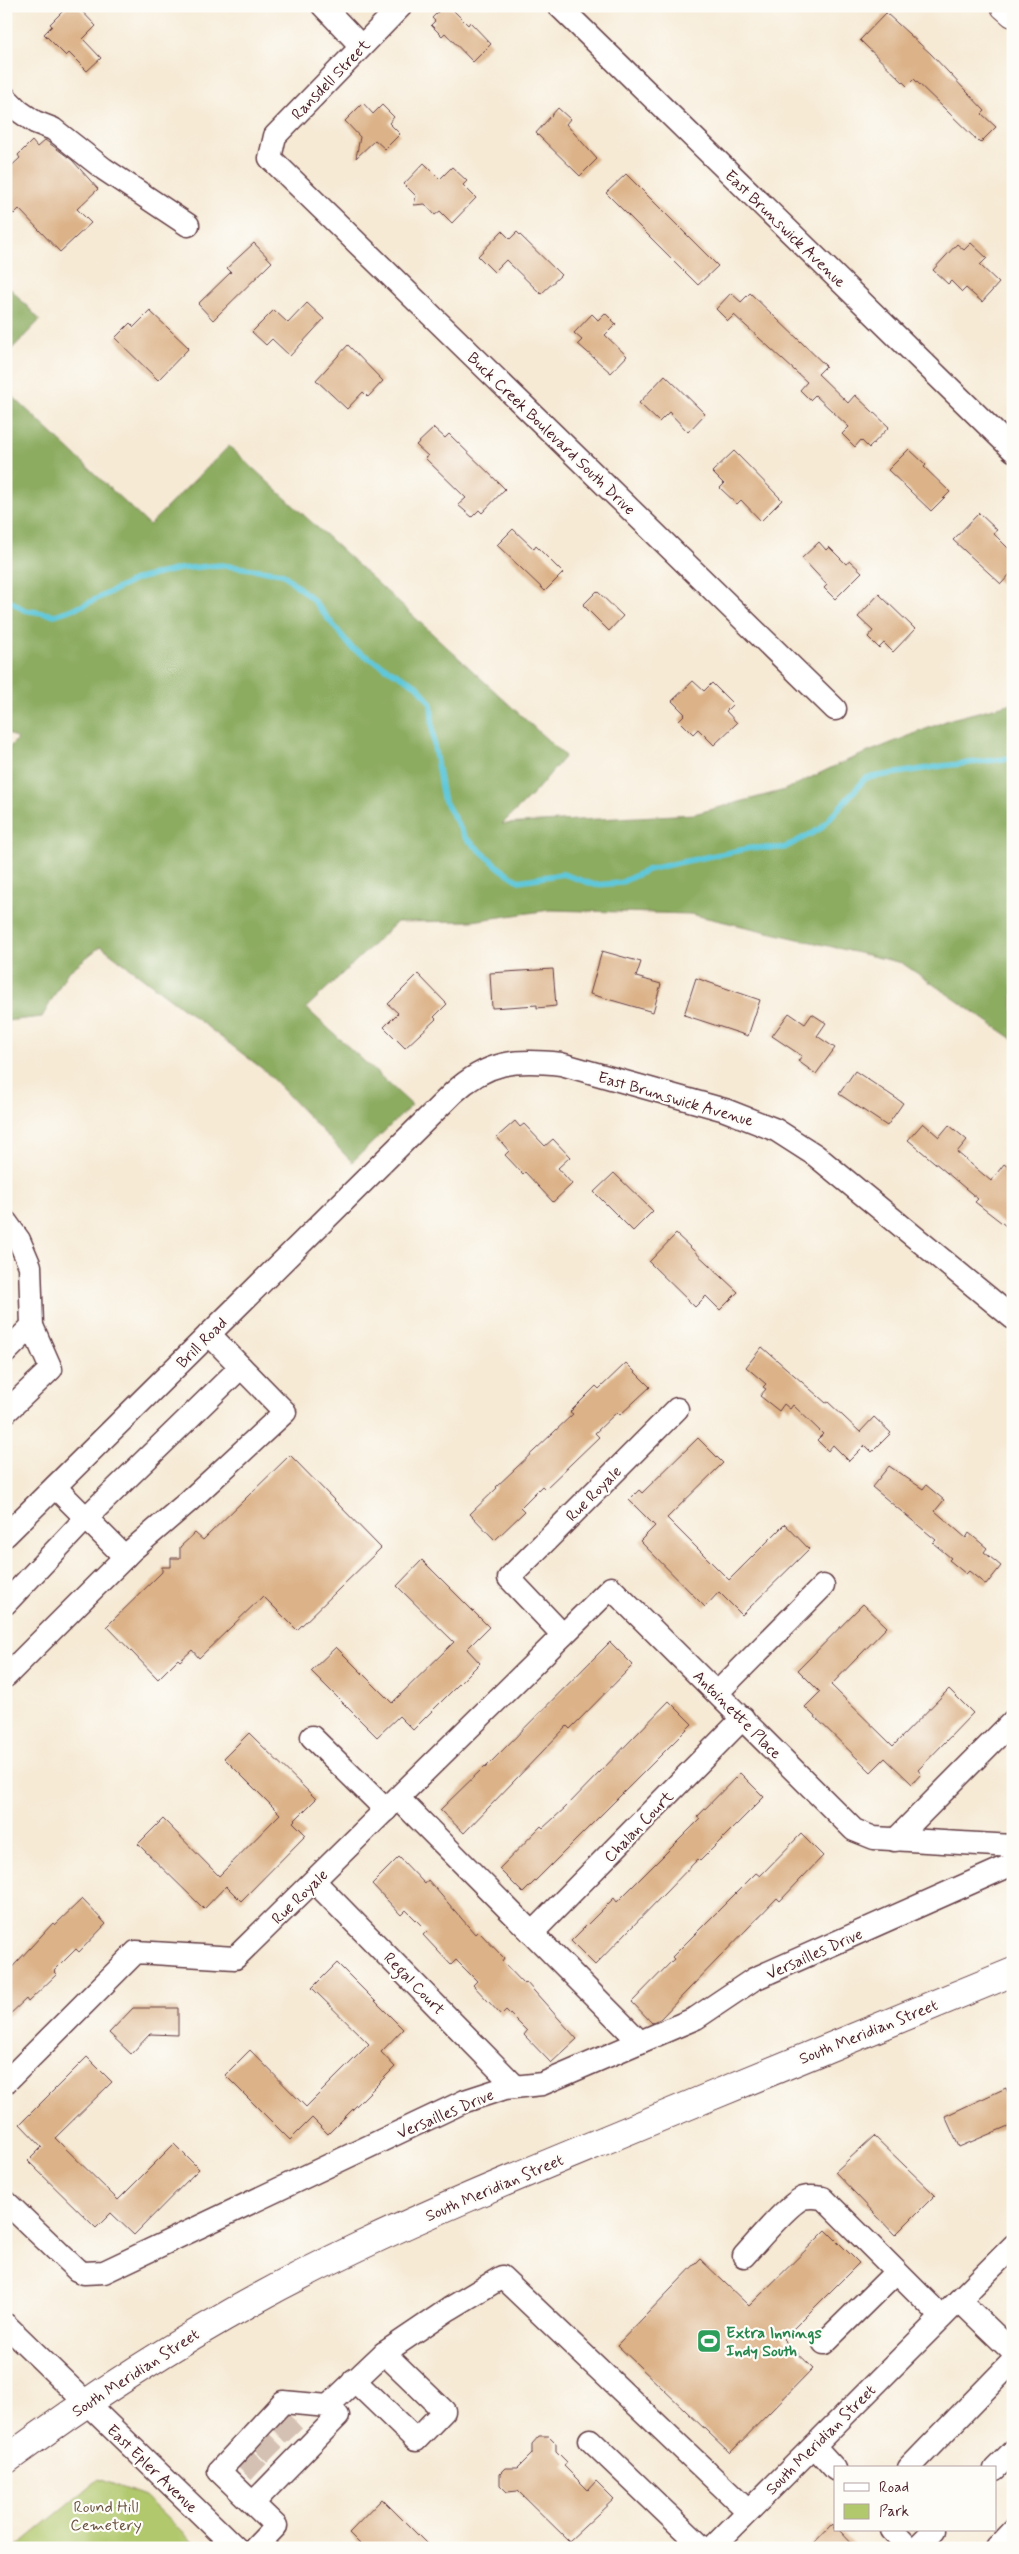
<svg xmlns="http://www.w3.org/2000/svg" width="1019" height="2554" viewBox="0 0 1019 2554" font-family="Mynerve,sans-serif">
<rect width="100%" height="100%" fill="#fdfcf7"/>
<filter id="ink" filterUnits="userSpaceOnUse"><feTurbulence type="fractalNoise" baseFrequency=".02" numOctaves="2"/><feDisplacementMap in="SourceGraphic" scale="10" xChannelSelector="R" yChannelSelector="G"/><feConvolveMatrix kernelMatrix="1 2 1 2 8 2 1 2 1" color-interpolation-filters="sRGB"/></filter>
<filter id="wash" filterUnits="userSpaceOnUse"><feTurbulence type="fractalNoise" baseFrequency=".0096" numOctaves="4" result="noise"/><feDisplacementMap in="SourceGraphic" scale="20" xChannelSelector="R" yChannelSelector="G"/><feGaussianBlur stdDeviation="1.12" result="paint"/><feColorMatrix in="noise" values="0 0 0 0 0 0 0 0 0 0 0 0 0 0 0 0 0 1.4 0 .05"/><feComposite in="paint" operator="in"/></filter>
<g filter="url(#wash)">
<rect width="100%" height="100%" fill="#f6ead5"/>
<!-- green -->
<polygon fill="#b1c86d" stroke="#7e744c" points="99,2479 145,2496 199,2548 15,2548"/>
<!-- forest -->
<g fill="#8cac60" stroke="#6b6646">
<polygon points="6,284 40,320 6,355"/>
<polygon points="6,390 149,525 229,446 565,756 534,793 502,824 694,814 785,790 841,763 951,719 1013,703 1013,1039 902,963 690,914 550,910 472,921 397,922 306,1008 412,1105 352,1162 264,1070 101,946 67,973 42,1017 6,1021 6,751 17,739 6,732"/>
</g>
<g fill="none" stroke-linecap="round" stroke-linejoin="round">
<!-- stream -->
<polyline stroke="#5fc8db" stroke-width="5.5" points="6,598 24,610 55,615 84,605 137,579 179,569 221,565 282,573 312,599 352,648 418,686 431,704 434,746 443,798 465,837 501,869 519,881 563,874 595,885 620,883 647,870 677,863 751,848 784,848 820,829 866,778 942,766 1013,758"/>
</g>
<g id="blocks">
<!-- building -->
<g fill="#dcb288">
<polygon points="68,6 77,6 96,26 83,39 101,58 87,71 69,53 66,56 44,34 52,26 50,24"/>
<polygon points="444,6 449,6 468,25 470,22 491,44 473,62 445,33 442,36 431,25 435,21 432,18"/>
<polygon points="886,13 931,54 985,111 982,114 996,127 980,143 914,79 907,86 860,40"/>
<polygon points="363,103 373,114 382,105 394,117 389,123 400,134 385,149 375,140 356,158 360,137 345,121"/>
<polygon points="558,108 570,119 566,124 597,159 580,176 536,133"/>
<polygon points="45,140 72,160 98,189 77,209 91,223 60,252 19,209 14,214 6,206 6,171 20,158 18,155 32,141 37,147"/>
<polygon points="424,163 440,179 452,167 467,181 463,185 476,198 452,223 440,211 435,215 425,204 414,205 416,196 404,184"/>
<polygon points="626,174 718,266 698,285 606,193"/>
<polygon points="502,231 510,239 517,232 561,275 541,294 506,260 494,272 478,256"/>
<polygon points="254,243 272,262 213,320 198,304 231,272 227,268"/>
<polygon points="971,243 987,258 980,265 999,283 982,302 966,288 962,292 951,281 948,284 933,270 957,244 964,250"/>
<polygon points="731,293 741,302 750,293 826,366 818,374 848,403 855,395 889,427 869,448 861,440 855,447 842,434 849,427 815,395 810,400 800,390 807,382 734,315 728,321 716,309"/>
<polygon points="307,303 324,319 290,356 272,339 266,345 252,332 274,310 288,323"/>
<polygon points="150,311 189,348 158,380 115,338 130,323 134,327"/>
<polygon points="605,313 616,324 605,335 627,356 611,373 578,344 582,340 574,333 592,314 598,320"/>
<polygon points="348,345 383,381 368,397 363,392 347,409 316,380"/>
<polygon points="665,375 705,414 688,432 669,412 659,422 639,403"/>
<polygon points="434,428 445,438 449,434 505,489 482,513 479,510 472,517 458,505 466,498 425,458 428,456 416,445"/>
<polygon points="909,449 926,465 924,467 950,492 931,511 888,470"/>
<polygon points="734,451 782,500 761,521 741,500 737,504 720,488 724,484 712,472"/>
<polygon points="979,513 997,530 993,533 1013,553 1013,571 1001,584 953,540"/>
<polygon points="513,529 534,549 536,546 563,573 545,591 497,545"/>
<polygon points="819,542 826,550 829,547 846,564 850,561 862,572 835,599 824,588 827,585 802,558"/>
<polygon points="597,591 623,616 609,631 583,605"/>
<polygon points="879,594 915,629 893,652 884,643 879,648 868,637 873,631 858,617"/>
<polygon points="693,681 704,691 712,683 733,704 726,711 737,723 714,745 698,729 693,734 679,720 685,714 672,701"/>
<polygon points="602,951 641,962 636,977 661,984 653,1012 590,994"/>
<polygon points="553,969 556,1006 537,1008 537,1005 492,1008 490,973"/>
<polygon points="418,974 447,1004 434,1017 436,1019 405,1048 384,1027 398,1013 388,1004"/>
<polygon points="696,978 760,1000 748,1036 684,1015"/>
<polygon points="789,1013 805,1024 812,1014 826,1023 817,1036 835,1048 816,1074 798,1061 802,1056 772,1036"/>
<polygon points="855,1071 903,1103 887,1126 839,1094"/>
<polygon points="515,1121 520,1127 524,1124 545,1146 553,1139 570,1157 558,1168 572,1184 553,1202 525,1172 523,1174 505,1155 509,1151 497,1137"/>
<polygon points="923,1123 939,1137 949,1125 967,1140 957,1152 991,1181 1004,1164 1013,1171 1013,1218 1006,1226 975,1202 978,1199 908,1140"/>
<polygon points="614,1173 653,1211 633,1231 594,1192"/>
<polygon points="676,1234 738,1292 720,1310 706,1296 695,1307 649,1262"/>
<polygon points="762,1347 826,1403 828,1402 860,1432 874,1417 891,1433 872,1452 865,1445 849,1461 833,1445 828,1451 817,1440 823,1434 793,1405 790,1409 784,1404 779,1411 760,1396 766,1389 763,1387 766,1384 746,1367"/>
<polygon points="626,1363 650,1387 620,1415 617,1412 595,1433 599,1437 545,1489 542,1486 520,1508 524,1512 495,1540 470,1514 497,1488 496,1487 573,1414 570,1412 596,1386 599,1389"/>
<polygon points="698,1438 723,1463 667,1518 729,1580 785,1524 809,1549 742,1615 719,1592 705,1607 640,1541 655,1526 629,1500 639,1490 642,1493"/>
<polygon points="290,1455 381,1548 297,1630 263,1596 199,1658 192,1650 180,1661 178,1659 158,1679 107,1626 162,1572 162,1567 171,1567 171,1558 180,1558 180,1547 195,1533 203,1540"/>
<polygon points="889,1466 923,1489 926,1485 944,1500 935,1511 966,1538 969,1533 987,1548 984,1552 1001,1566 986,1585 969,1571 966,1574 949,1560 951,1558 933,1543 936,1540 872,1487"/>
<polygon points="422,1560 489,1627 467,1649 480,1663 413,1730 399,1716 377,1737 311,1671 336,1647 392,1703 454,1642 397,1586"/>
<polygon points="863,1604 887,1627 831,1685 893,1746 949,1689 973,1713 918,1770 921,1774 912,1784 885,1758 871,1772 805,1707 820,1692 798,1670"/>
<polygon points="610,1642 633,1665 570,1729 567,1726 464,1833 440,1810 484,1767 485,1768"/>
<polygon points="669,1701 692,1724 523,1893 499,1869 541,1826 543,1828 565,1808"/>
<polygon points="249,1733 316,1799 293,1822 306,1835 241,1901 226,1886 204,1909 138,1844 163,1819 219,1876 280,1814 224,1758"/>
<polygon points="740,1773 764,1797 700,1861 698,1859 595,1965 571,1941 614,1898 617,1902 700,1819 697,1817"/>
<polygon points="801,1834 823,1856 780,1901 777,1898 660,2019 652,2023 632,2002 674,1959 672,1957 756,1873 760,1876"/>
<polygon points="399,1857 425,1884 428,1880 475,1934 478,1931 504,1958 502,1961 524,1984 526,1982 577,2039 551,2063 524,2035 527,2031 506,2010 501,2015 473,1985 477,1981 456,1960 451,1965 423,1935 427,1931 406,1910 401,1915 372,1884"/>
<polygon points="82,1899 106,1924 79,1952 76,1949 54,1971 57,1974 28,2002 26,1999 6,2018 6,1974 53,1923 55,1925"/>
<polygon points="337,1963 403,2029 381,2052 395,2067 328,2134 312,2118 290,2140 225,2075 250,2050 306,2107 369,2044 312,1988"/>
<polygon points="133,2008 178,2008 178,2035 150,2034 131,2054 109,2033"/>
<polygon points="87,2057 112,2082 55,2138 118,2200 174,2144 199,2169 134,2235 111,2213 96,2228 28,2161 42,2147 20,2124"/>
<polygon points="1006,2088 1013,2104 1013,2124 959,2147 945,2116"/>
<polygon points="874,2136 935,2195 895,2235 835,2172"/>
<polygon points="826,2230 859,2263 783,2339 813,2368 730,2453 617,2345 700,2259 749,2306"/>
<polygon points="539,2436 549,2436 556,2443 556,2451 567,2462 564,2466 588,2490 596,2481 614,2499 569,2541 518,2491 507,2492 500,2485 500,2474 506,2468 518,2468 532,2454 532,2444"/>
<polygon points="382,2499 431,2548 364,2548 349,2533"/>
<polygon points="832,2524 835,2530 839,2530 856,2548 809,2548"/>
</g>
</g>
</g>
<g filter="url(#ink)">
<use href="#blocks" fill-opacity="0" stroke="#643d44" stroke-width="1"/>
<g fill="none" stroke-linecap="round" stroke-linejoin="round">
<!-- minor-tunnel -->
<g stroke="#d4c1b3" stroke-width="22" stroke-dasharray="22 11" stroke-linecap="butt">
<polyline points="280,2421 294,2436"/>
<polyline points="260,2440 275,2455"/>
<polyline points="243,2457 259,2472"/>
</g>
<defs>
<g id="minor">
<polyline points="323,6 361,46"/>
<polyline points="401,6 275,136 270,158 835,709"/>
<polyline points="559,6 1013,450"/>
<polyline points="6,98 19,111 35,122 53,129 104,169 188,225"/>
<polyline points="6,1222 19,1240 30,1266 32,1326 51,1369 6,1412"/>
<polyline points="6,1352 32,1326"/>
<polyline points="55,1487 125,1557"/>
<path d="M6,1535L453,1093C488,1061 515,1059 561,1064L725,1110L776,1130L815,1155L1013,1318"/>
<polyline points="6,1603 86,1518 241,1367"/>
<polyline points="563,1635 509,1578 677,1409"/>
<polyline points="6,1676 132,1550 189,1501 285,1412 209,1334"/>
<polyline points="717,1693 823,1586"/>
<polyline points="312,1737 386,1810"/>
<polyline points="398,1798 640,2042"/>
<polyline points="895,1840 1013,1721"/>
<polyline points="314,1881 515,2086"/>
<polyline points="532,1933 743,1718"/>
<polyline points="6,2082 136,1952 235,1958 611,1588 854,1830 874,1838 1013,1846"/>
<polyline points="6,2202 77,2270 84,2273 104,2272 465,2101 505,2088 542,2084 696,2018 754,1979 1013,1864"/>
<path d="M744,2256C757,2242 788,2204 803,2198C810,2196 816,2197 823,2198L942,2317"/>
<polyline points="959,2300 1013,2352"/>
<polyline points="6,2325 236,2548"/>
<polyline points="824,2343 896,2272"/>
<polyline points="354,2380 416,2440 444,2411 384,2353"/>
<polyline points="328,2406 384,2353 449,2309 502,2277 748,2511"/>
<polyline points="590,2440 703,2548"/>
<polyline points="814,2446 835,2469"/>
<polyline points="909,2468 1013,2361"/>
<polyline points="995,2469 1013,2451"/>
<polyline points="253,2503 338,2416 328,2406 283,2402 219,2471 276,2526 255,2548"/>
<polyline points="892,2530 909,2548"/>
<polyline points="712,2548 1013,2246"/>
<polyline points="916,2548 934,2530"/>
<polyline points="997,2548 1013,2531"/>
</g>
<g id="major">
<polyline points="1005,6 1013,13"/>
<path d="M6,2460C117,2378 233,2306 358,2247C444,2206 533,2170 622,2133C752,2079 882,2026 1013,1972"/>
</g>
</defs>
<!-- minor casing -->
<use href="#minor" stroke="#643d44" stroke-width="25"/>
<!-- major casing -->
<use href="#major" stroke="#643d44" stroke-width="30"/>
<!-- minor -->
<use href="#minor" stroke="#fff" stroke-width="22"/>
<!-- major -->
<use href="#major" stroke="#fff" stroke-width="28"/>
</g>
</g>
<!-- icons -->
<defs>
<symbol id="stadium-square" viewBox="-11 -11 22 22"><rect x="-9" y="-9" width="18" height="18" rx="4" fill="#2e9e5b" stroke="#fdfcf7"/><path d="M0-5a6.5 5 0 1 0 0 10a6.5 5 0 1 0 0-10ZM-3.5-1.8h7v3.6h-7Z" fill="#fff"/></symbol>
</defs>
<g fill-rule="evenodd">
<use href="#stadium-square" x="695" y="2327" width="28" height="28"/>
</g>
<g text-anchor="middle" stroke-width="4.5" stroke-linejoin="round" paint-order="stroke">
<!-- street labels -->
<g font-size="16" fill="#4a1f2b" stroke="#fdfcf7">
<text transform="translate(330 79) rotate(-46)" y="6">Ransdell Street</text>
<text transform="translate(786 228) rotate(44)" y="6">East Brunswick Avenue</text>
<text transform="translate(552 433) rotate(44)" y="6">Buck Creek Boulevard South Drive</text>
<text transform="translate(676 1098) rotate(16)" y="6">East Brunswick Avenue</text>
<text transform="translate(201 1342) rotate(-45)" y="6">Brill Road</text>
<text transform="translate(593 1493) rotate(-45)" y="6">Rue Royale</text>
<text transform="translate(738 1714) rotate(45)" y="6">Antoinette Place</text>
<text transform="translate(638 1826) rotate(-46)" y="6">Chalan Court</text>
<text transform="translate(299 1896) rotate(-44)" y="6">Rue Royale</text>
<text transform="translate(814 1953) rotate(-24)" y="6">Versailles Drive</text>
<text transform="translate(415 1983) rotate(46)" y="6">Regal Court</text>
<text transform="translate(868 2031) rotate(-22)" y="6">South Meridian Street</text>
<text transform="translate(445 2113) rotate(-23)" y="6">Versailles Drive</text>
<text transform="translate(494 2187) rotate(-23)" y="6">South Meridian Street</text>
<text transform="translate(135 2372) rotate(-33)" y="6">South Meridian Street</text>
<text transform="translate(820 2439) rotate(-45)" y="6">South Meridian Street</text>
<text transform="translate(153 2468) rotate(44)" y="6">East Epler Avenue</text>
</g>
<!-- leisure labels -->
<g font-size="16" font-weight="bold" fill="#27864d" stroke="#fdfcf7" text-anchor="start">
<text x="726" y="2338">Extra Innings<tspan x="726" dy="18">Indy South</tspan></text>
</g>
<!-- park labels -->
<g font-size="16" fill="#69523f" stroke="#fdfcf7">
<text x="106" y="2512">Round Hill<tspan x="106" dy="18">Cemetery</tspan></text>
</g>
</g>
<!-- margin -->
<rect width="1019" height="2554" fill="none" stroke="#fdfcf7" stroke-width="25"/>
<!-- legend -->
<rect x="834" y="2466" width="162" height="65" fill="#fdfcf7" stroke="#b5a4a5"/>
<rect x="844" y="2483" width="25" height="8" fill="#ffffff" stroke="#b5a4a5"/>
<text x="879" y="2492" font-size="15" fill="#4a1f2b">Road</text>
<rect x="844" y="2504" width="25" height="15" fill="#b1c86d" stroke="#b5a4a5"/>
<text x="879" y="2516" font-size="15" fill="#4a1f2b">Park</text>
</svg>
